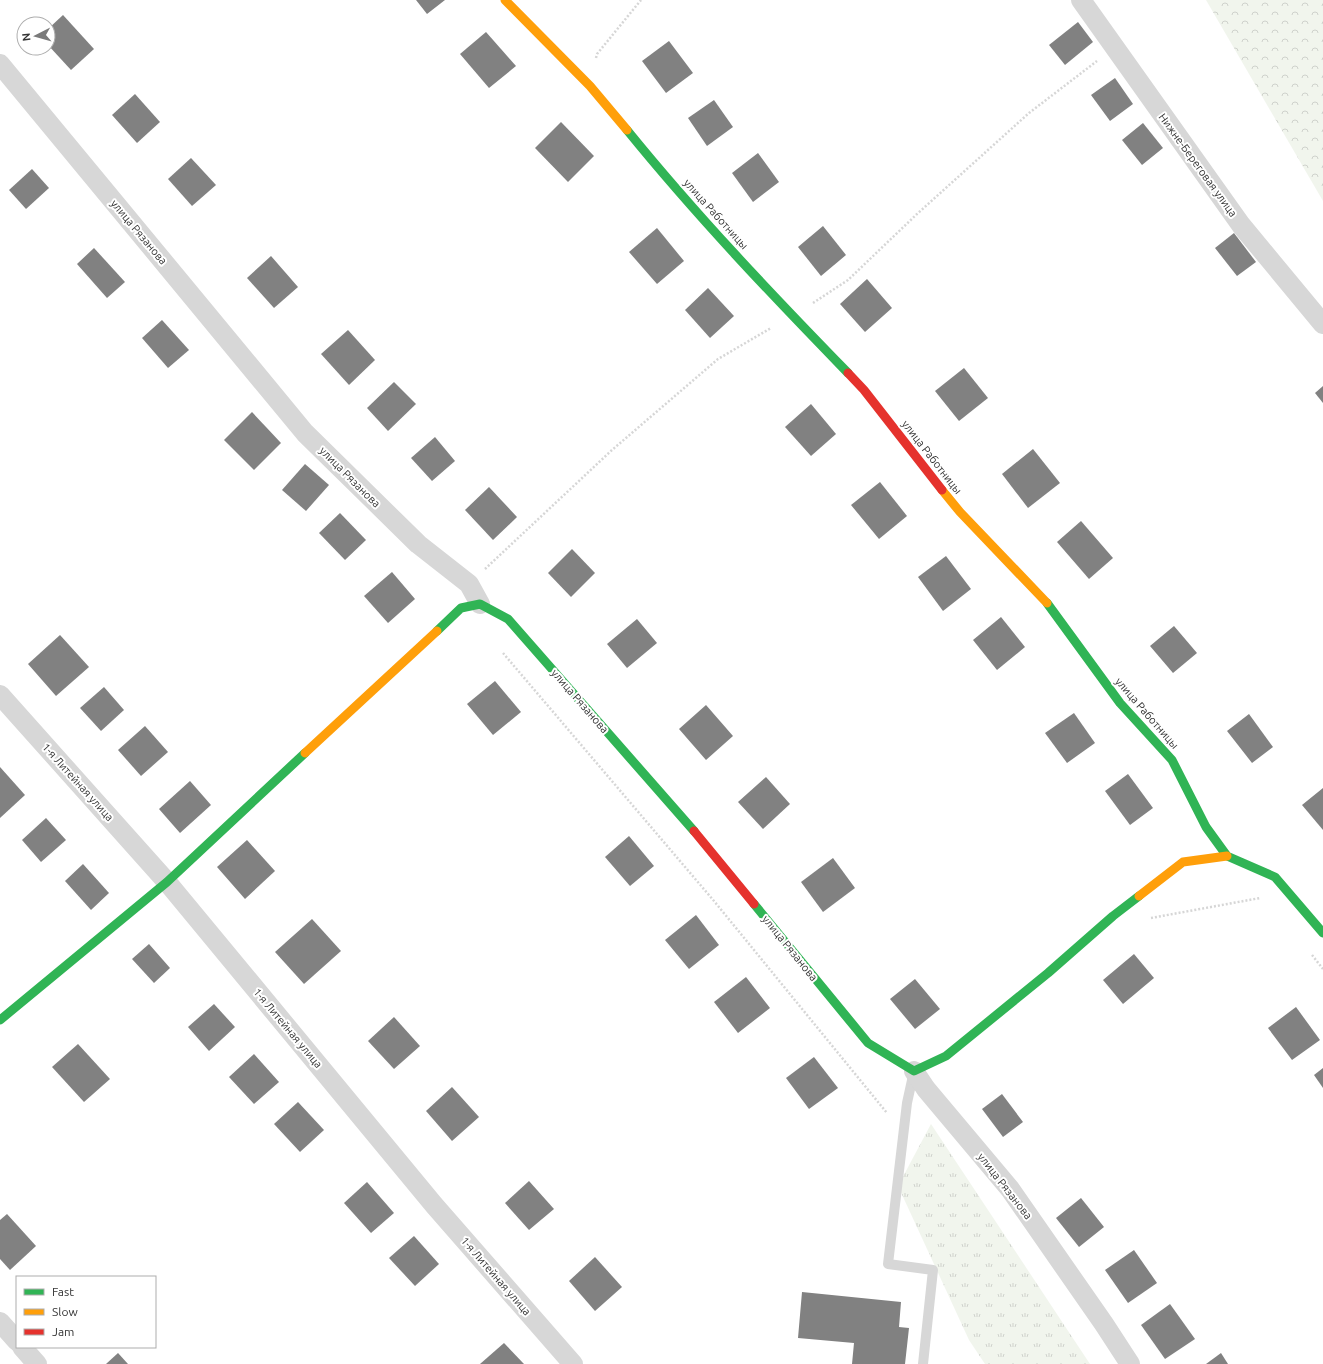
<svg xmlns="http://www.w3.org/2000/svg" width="1323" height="1364" viewBox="0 0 1323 1364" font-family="Ubuntu,sans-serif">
<defs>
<pattern id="forest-crowns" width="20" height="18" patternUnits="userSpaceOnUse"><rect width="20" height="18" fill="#f1f5ed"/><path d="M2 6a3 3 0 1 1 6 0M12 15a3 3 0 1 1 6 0" fill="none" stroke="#cfd2cc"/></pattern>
<pattern id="park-tufts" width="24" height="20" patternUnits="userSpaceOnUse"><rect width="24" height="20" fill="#f1f5ed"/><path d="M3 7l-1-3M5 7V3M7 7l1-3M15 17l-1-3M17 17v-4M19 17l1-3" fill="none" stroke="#cfd2cc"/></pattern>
</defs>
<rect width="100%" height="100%" fill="#fff"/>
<!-- forest -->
<polygon fill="url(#forest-crowns)" points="1206,0 1323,0 1323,201"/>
<!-- park -->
<polygon fill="url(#park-tufts)" points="931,1124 1090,1364 985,1364 969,1340 898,1186"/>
<!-- building -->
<g fill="#818181">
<polygon points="416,0 445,0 427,14"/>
<polygon points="63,15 94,49 71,70 48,45 48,29"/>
<polygon points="1078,22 1093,42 1065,65 1049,45"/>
<polygon points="486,32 516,66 489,88 460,54"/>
<polygon points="669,41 693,73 666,93 642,61"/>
<polygon points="1115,78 1133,104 1110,121 1091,95"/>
<polygon points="135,94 160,122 137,143 112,115"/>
<polygon points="714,100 733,127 707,146 688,118"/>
<polygon points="561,122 594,156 568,182 535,148"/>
<polygon points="1143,123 1163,148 1142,165 1122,140"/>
<polygon points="758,153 779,182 753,202 732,173"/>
<polygon points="191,158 216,185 192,206 168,179"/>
<polygon points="32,169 49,188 26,209 9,190"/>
<polygon points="823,226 846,255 821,276 798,247"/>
<polygon points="657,228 684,261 657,284 629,252"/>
<polygon points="1234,233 1256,262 1237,276 1215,248"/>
<polygon points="94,248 125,282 107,298 77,264"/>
<polygon points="271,256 298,287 274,308 247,278"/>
<polygon points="867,279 892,308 865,332 840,304"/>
<polygon points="708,288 734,316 710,338 685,310"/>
<polygon points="162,320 189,350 168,368 142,338"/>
<polygon points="348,330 375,360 349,385 321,354"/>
<polygon points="964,368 988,398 959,421 935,391"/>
<polygon points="394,382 416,404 388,431 367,408"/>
<polygon points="1323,386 1323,403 1315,393"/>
<polygon points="811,404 836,434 811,456 785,427"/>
<polygon points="252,412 281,443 254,470 224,440"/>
<polygon points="435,437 455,461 432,481 411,458"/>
<polygon points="1033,449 1060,483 1028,508 1002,474"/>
<polygon points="305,464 329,485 306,511 282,490"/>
<polygon points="880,482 907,516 879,539 851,505"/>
<polygon points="489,487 517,517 493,540 465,510"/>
<polygon points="340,513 366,540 345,560 319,533"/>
<polygon points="1081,521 1113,558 1089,579 1057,542"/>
<polygon points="572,549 595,573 571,597 548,573"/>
<polygon points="946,556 971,589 943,611 918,577"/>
<polygon points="392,572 415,599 388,623 364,596"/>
<polygon points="1001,617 1025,647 997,670 973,640"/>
<polygon points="637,619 657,643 627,668 607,644"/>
<polygon points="1174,626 1197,653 1173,673 1150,646"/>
<polygon points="60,635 89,667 56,696 28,664"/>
<polygon points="495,681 521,712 493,735 467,704"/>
<polygon points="104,687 124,710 101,731 80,708"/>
<polygon points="706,705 733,736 706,760 679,729"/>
<polygon points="1074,713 1095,743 1067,763 1045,733"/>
<polygon points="1249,714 1273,747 1252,763 1227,731"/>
<polygon points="145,726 168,752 141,776 118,750"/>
<polygon points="0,767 25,795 0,818"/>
<polygon points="1128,774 1153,808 1130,825 1105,791"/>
<polygon points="766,777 790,804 763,829 738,802"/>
<polygon points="190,781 211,805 180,833 159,809"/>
<polygon points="1323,788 1323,830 1302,805"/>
<polygon points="46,818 66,840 41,862 22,840"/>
<polygon points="629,836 654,866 630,886 605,857"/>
<polygon points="247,840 275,871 245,899 217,867"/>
<polygon points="833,858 855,888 823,912 801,882"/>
<polygon points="83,864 109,893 91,910 65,881"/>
<polygon points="696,915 719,945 689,969 665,940"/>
<polygon points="312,919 341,951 304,984 275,952"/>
<polygon points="149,944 170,968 154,983 132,959"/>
<polygon points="1134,954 1154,978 1123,1004 1103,980"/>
<polygon points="746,977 770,1008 738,1033 714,1002"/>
<polygon points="915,979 940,1009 915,1029 890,999"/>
<polygon points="214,1004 235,1027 209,1051 188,1027"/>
<polygon points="1296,1007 1320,1040 1292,1060 1268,1028"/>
<polygon points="394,1017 420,1046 394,1069 368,1041"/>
<polygon points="78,1044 110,1079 84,1102 52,1067"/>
<polygon points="254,1054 279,1082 254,1104 229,1077"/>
<polygon points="814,1057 838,1088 809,1109 786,1078"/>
<polygon points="1323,1068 1323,1088 1314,1075"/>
<polygon points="452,1087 479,1117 452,1141 426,1111"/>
<polygon points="1002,1094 1023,1122 1003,1137 982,1109"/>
<polygon points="298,1102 324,1130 300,1152 274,1124"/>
<polygon points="529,1181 554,1209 529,1230 505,1203"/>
<polygon points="367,1182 394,1213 371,1233 344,1203"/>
<polygon points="1081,1198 1104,1227 1079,1247 1056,1218"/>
<polygon points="7,1214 36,1246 10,1270 0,1259 0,1220"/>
<polygon points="414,1236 439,1264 415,1286 389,1258"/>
<polygon points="1134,1250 1157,1283 1128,1303 1105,1270"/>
<polygon points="595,1257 622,1287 595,1311 569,1281"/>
<polygon points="802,1292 901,1302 899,1327 909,1328 905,1364 852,1364 854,1343 798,1338"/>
<polygon points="1170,1304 1195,1339 1165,1359 1141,1325"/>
<polygon points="504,1343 524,1364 480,1364"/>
<polygon points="118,1353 128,1364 106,1364"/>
<polygon points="1221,1353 1228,1364 1206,1364"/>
</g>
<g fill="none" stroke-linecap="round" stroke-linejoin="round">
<!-- path -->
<g stroke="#d6d6d6" stroke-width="2.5" stroke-dasharray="2 2" stroke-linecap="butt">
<polyline points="596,58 597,54 641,0"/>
<polyline points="813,303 848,280 917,214 1029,113 1097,61"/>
<polyline points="485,569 612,450 718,359 771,328"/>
<polyline points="503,653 714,901 887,1113"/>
<polyline points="1151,918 1260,898"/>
<polyline points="1312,955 1323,969"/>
</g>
<!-- lane -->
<polyline stroke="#d7d7d7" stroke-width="10" points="914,1071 907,1103 888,1264 933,1270 923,1364"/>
<!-- street -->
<g stroke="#d7d7d7" stroke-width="20">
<polyline points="1081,0 1241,225 1323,324"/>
<polyline points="0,64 305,433 418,544 469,584 480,604"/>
<polyline points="0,695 167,882 434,1205 573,1364"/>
<polyline points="914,1071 926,1089 1010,1189 1104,1324 1130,1364"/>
<polyline points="0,1322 17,1341"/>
<polyline points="22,1347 37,1364"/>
</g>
<!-- fast -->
<g stroke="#30b455" stroke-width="9">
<path d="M627,130C696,215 772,295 848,373"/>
<polyline points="1047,603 1120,703 1172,760 1206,827 1227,856 1275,877 1323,933"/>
<polyline points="437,631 461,608 480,604 508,619 694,831"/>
<polyline points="754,904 868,1043 914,1071 946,1056 1048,973 1113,916 1139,896"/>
<polyline points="0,1020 167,882 305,753"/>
</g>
<!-- slow -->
<g stroke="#ff9f0a" stroke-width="9">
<polyline points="505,0 590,86 627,130"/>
<polyline points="942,490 960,512 1047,603"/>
<polyline points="305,753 437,631"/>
<polyline points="1139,896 1183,862 1227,856"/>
</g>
<!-- jam -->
<g stroke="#e5322d" stroke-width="9">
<polyline points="848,373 864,390 942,490"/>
<polyline points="694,831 754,904"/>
</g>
</g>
<g text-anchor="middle" stroke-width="4" stroke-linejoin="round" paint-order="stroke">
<!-- street labels -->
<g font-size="11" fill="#333" stroke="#fff">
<text transform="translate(1198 165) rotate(54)" y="4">Нижне-Береговая улица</text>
<text transform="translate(716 214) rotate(48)" y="4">улица Работницы</text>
<text transform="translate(139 232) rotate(50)" y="4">улица Рязанова</text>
<text transform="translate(932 457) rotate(52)" y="4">улица Работницы</text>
<text transform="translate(350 477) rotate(45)" y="4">улица Рязанова</text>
<text transform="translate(580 701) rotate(49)" y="4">улица Рязанова</text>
<text transform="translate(1147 713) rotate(49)" y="4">улица Работницы</text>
<text transform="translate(78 782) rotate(48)" y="4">1-я Литейная улица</text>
<text transform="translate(790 948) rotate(51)" y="4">улица Рязанова</text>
<text transform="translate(288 1028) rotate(50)" y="4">1-я Литейная улица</text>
<text transform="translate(1005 1186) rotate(52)" y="4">улица Рязанова</text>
<text transform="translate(496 1276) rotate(49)" y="4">1-я Литейная улица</text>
</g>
</g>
<!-- legend -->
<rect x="16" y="1276" width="140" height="72" fill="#ffffff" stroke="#adadad"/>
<rect x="24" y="1289" width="20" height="6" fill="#30b455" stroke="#adadad"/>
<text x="52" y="1296" font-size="12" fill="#333333">Fast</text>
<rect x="24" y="1309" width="20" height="6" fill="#ff9f0a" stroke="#adadad"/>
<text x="52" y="1316" font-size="12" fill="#333333">Slow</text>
<rect x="24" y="1329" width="20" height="6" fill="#e5322d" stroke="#adadad"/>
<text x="52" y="1336" font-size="12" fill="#333333">Jam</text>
<!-- north arrow -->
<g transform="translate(36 36) rotate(264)"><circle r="19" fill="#ffffff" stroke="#adadad"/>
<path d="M0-3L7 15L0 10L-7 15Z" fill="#7a7a7a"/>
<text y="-6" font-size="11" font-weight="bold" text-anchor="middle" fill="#333333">N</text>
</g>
</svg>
